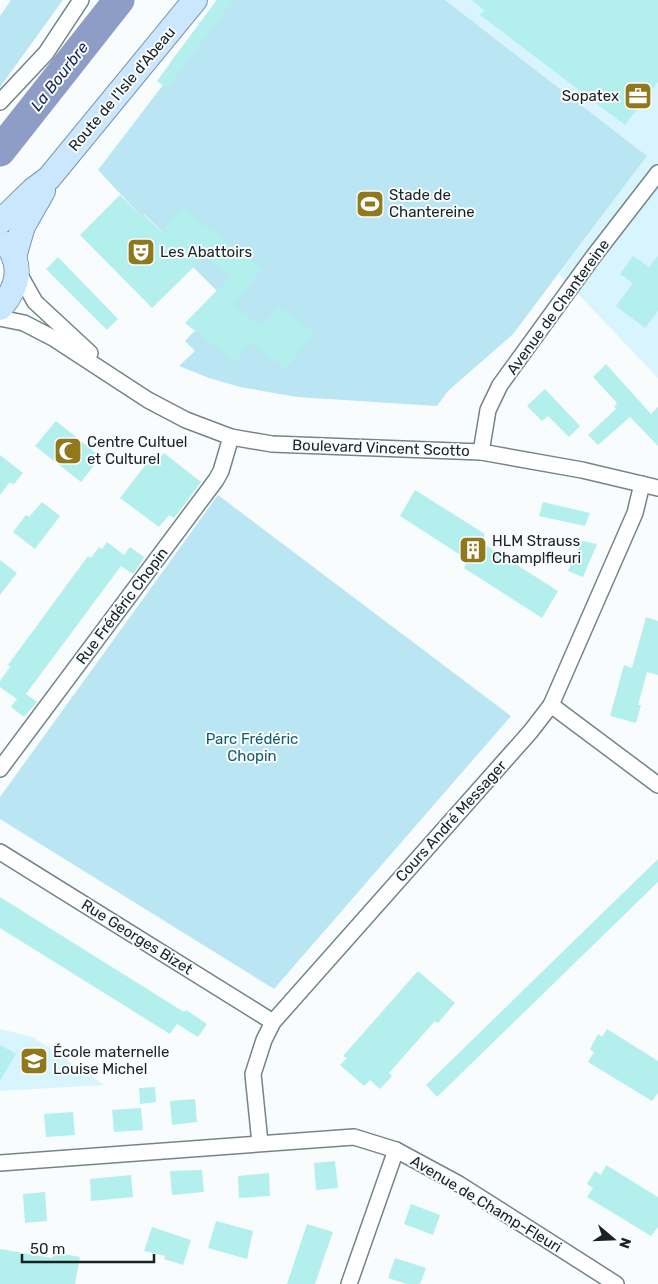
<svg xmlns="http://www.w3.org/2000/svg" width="658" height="1284" viewBox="0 0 658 1284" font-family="Rubik,sans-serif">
<rect width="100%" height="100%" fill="#f8fcfd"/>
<!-- built -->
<g fill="#d8f4fc">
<polygon points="445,0 658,0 658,378 559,274 647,156"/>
<polygon points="0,1029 33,1037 104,1085 0,1091"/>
</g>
<!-- green -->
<g fill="#bae5f2">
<polygon points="11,0 63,0 0,87 0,16"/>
<polygon points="217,0 445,0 647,156 513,334 448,391 437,406 297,397 240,387 209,378 179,366 195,351 185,341 225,299 193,267 179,248 144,214 141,216 98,170 176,68 170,63"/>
<polygon points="218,495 511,716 274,989 0,819 0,797"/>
</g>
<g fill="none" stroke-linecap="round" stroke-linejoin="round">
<!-- river -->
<polyline stroke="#8e9dc5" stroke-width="31" points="0,151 119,0"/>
</g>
<!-- building -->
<g fill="#b3efed">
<polygon points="217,0 234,0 167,89 157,81"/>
<polygon points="472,0 658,0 658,82 625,125 480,15 484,10"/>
<polygon points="120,195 141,216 143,214 162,232 181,207 262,269 234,305 262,327 278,306 314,333 286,369 250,343 235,362 185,323 231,276 205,256 152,308 80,235"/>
<polygon points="633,256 649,267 658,256 658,311 645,328 616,306 633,283 620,274"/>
<polygon points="58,257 118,319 107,330 46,269"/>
<polygon points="606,364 651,414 658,407 658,446 630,417 598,445 588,435 616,409 614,407 617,403 593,377"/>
<polygon points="545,389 580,426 569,437 548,416 542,421 527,406"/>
<polygon points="56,421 101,457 81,482 35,446"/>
<polygon points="164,453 201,482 174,518 169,515 159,527 120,498 153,455 159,459"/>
<polygon points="0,455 23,473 14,484 9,483 0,495"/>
<polygon points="415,490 485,534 481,542 558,591 542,618 464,568 466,564 463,562 465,558 400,516"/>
<polygon points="42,502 60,516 35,549 13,532 26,515 29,517"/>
<polygon points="543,502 590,513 585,526 539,516"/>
<polygon points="582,541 597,544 583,577 568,571"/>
<polygon points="107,542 124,555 130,547 144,557 142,561 133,574 121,566 26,694 37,702 24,717 11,707 17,699 0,687 0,681 10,667 8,665 88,556 91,558 99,547 102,549"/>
<polygon points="0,560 17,573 0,595"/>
<polygon points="646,617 658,621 658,675 647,672 638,705 641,705 636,723 610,716 624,665 632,668"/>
<polygon points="658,859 658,882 437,1097 426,1085"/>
<polygon points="0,897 184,1012 186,1010 207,1024 198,1037 177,1024 170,1034 0,928"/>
<polygon points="418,971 455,1003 438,1023 435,1021 389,1073 392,1076 380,1089 370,1080 364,1086 340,1065 347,1058 343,1056"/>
<polygon points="607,1029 658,1061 658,1093 652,1101 588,1062 594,1052 590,1049 598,1034 602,1037"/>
<polygon points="0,1045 16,1054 0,1081"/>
<polygon points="155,1087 156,1102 140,1104 139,1088"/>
<polygon points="195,1099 197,1122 172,1125 170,1101"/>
<polygon points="141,1108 143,1130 114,1132 112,1110"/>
<polygon points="73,1112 75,1135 46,1137 44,1114"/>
<polygon points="335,1161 338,1188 316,1190 314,1163"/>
<polygon points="606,1165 658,1197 658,1227 651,1236 587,1197 593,1188 587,1184 595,1171 601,1175"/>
<polygon points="202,1170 204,1192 172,1195 170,1171"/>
<polygon points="269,1173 270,1196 239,1198 238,1176"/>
<polygon points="131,1175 133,1197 91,1201 90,1179"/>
<polygon points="45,1192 47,1221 25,1223 23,1194"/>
<polygon points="411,1204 440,1215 433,1235 404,1224"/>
<polygon points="216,1221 253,1231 247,1259 208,1248"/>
<polygon points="307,1224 333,1232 315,1284 287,1284"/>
<polygon points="152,1227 191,1240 183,1265 164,1259 165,1256 144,1251"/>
<polygon points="0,1249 52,1258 54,1252 80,1257 75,1284 0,1284"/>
<polygon points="395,1258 426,1268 420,1284 407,1284 388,1278"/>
</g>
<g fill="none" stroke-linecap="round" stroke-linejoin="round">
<defs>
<g id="street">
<polyline points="0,102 46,53 81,0"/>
<polyline points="17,270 35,302 90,353"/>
<polyline points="0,318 24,323 53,338 148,400 186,420 231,437 272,444 481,452 582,470 658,488"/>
<polyline points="481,452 488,410 500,385 593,257 658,173"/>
<polyline points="551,705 658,785"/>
<polyline points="0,769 216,480 221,471 231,437"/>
<polyline points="0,852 273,1022"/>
<polyline points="260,1143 253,1074 264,1040 273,1022 531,731 551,705 635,513 642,484"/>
<polyline points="0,1163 354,1137 396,1150 459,1184 616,1284"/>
<polyline points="349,1284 396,1150"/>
</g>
<g id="primary">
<polyline points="0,222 33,190 49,178 195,0"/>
<polyline points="14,257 23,226 43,191"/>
<path d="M0,308C18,288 23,267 7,244"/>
</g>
</defs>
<!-- street casing -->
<use href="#street" stroke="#73858a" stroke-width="18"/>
<!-- primary casing -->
<use href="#primary" stroke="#7698b2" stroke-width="26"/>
<!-- street -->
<use href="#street" stroke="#fff" stroke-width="15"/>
<!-- primary -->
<use href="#primary" stroke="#cae7fe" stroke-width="24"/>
</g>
<!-- icons -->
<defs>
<symbol id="office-square" viewBox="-11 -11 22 22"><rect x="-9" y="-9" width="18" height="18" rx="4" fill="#90781d" stroke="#f8fcfd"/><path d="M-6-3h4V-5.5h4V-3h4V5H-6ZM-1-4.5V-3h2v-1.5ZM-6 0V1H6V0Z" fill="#fff"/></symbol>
<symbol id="stadium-square" viewBox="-11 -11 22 22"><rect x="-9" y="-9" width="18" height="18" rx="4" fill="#90781d" stroke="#f8fcfd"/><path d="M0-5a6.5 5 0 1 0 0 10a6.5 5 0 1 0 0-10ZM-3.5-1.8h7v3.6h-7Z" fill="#fff"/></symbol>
<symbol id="theatre-square" viewBox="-11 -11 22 22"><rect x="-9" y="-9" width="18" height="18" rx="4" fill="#90781d" stroke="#f8fcfd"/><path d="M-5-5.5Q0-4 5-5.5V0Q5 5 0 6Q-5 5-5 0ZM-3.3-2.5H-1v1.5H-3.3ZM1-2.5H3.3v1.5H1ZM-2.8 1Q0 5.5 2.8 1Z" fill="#fff"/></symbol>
<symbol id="mosque-square" viewBox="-11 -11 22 22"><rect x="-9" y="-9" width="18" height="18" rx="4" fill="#90781d" stroke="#f8fcfd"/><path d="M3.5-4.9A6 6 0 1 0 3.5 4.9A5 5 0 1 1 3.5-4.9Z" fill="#fff"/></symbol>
<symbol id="building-square" viewBox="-11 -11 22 22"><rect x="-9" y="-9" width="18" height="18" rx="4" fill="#90781d" stroke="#f8fcfd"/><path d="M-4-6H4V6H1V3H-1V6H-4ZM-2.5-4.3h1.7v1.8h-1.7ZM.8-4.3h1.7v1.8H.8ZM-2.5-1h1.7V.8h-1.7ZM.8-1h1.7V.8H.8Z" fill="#fff"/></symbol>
<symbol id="school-square" viewBox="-11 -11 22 22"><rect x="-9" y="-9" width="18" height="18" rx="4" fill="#90781d" stroke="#f8fcfd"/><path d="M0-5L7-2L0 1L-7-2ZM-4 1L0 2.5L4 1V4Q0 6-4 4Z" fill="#fff"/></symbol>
</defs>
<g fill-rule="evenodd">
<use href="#office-square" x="622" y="80" width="32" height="32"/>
<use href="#stadium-square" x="354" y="188" width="32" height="32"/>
<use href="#theatre-square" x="125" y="236" width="32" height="32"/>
<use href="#mosque-square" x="52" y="435" width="32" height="32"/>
<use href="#building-square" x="457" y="534" width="32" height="32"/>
<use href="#school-square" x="18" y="1045" width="32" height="32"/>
</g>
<g text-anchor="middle" stroke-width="4" stroke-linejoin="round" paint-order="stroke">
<!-- street labels -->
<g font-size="15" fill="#1b2224" stroke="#f8fcfd">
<text transform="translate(122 89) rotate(-50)" y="5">Route de l'Isle d'Abeau</text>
<text transform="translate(558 307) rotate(-54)" y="5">Avenue de Chantereine</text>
<text transform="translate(381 448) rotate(2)" y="5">Boulevard Vincent Scotto</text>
<text transform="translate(122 606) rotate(-53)" y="5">Rue Frédéric Chopin</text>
<text transform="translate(451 821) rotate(-48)" y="5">Cours André Messager</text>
<text transform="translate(137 937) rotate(32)" y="5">Rue Georges Bizet</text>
<text transform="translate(486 1204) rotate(31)" y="5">Avenue de Champ-Fleuri</text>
</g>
<!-- poi labels -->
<g font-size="15" fill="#1b2224" stroke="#f8fcfd" text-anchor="start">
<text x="619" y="101" text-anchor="end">Sopatex</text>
<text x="389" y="200">Stade de<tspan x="389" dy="17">Chantereine</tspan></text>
<text x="160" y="257">Les Abattoirs</text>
<text x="87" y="447">Centre Cultuel<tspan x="87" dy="17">et Culturel</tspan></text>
<text x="492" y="546">HLM Strauss<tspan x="492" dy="17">Champlfleuri</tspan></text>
<text x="53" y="1057">École maternelle<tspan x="53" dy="17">Louise Michel</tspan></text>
</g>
<!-- park labels -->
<g font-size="15" fill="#145c6d" stroke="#f8fcfd">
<text x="252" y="744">Parc Frédéric<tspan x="252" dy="17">Chopin</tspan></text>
</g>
<!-- water labels -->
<g font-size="16" font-style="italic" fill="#182657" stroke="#f8fcfd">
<text transform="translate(59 76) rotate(-52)" y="6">La Bourbre</text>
</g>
</g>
<!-- north arrow -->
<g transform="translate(613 1239) rotate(109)" stroke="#f8fcfd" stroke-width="4" paint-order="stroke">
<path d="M0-4L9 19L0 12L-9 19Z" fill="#1b2224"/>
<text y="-8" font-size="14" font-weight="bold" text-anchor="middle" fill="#1b2224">N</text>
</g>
<!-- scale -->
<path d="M22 1254v8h132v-8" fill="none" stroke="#1b2224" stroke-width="2.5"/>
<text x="30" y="1254" font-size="15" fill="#1b2224" stroke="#f8fcfd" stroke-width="4" paint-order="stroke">50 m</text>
</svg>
